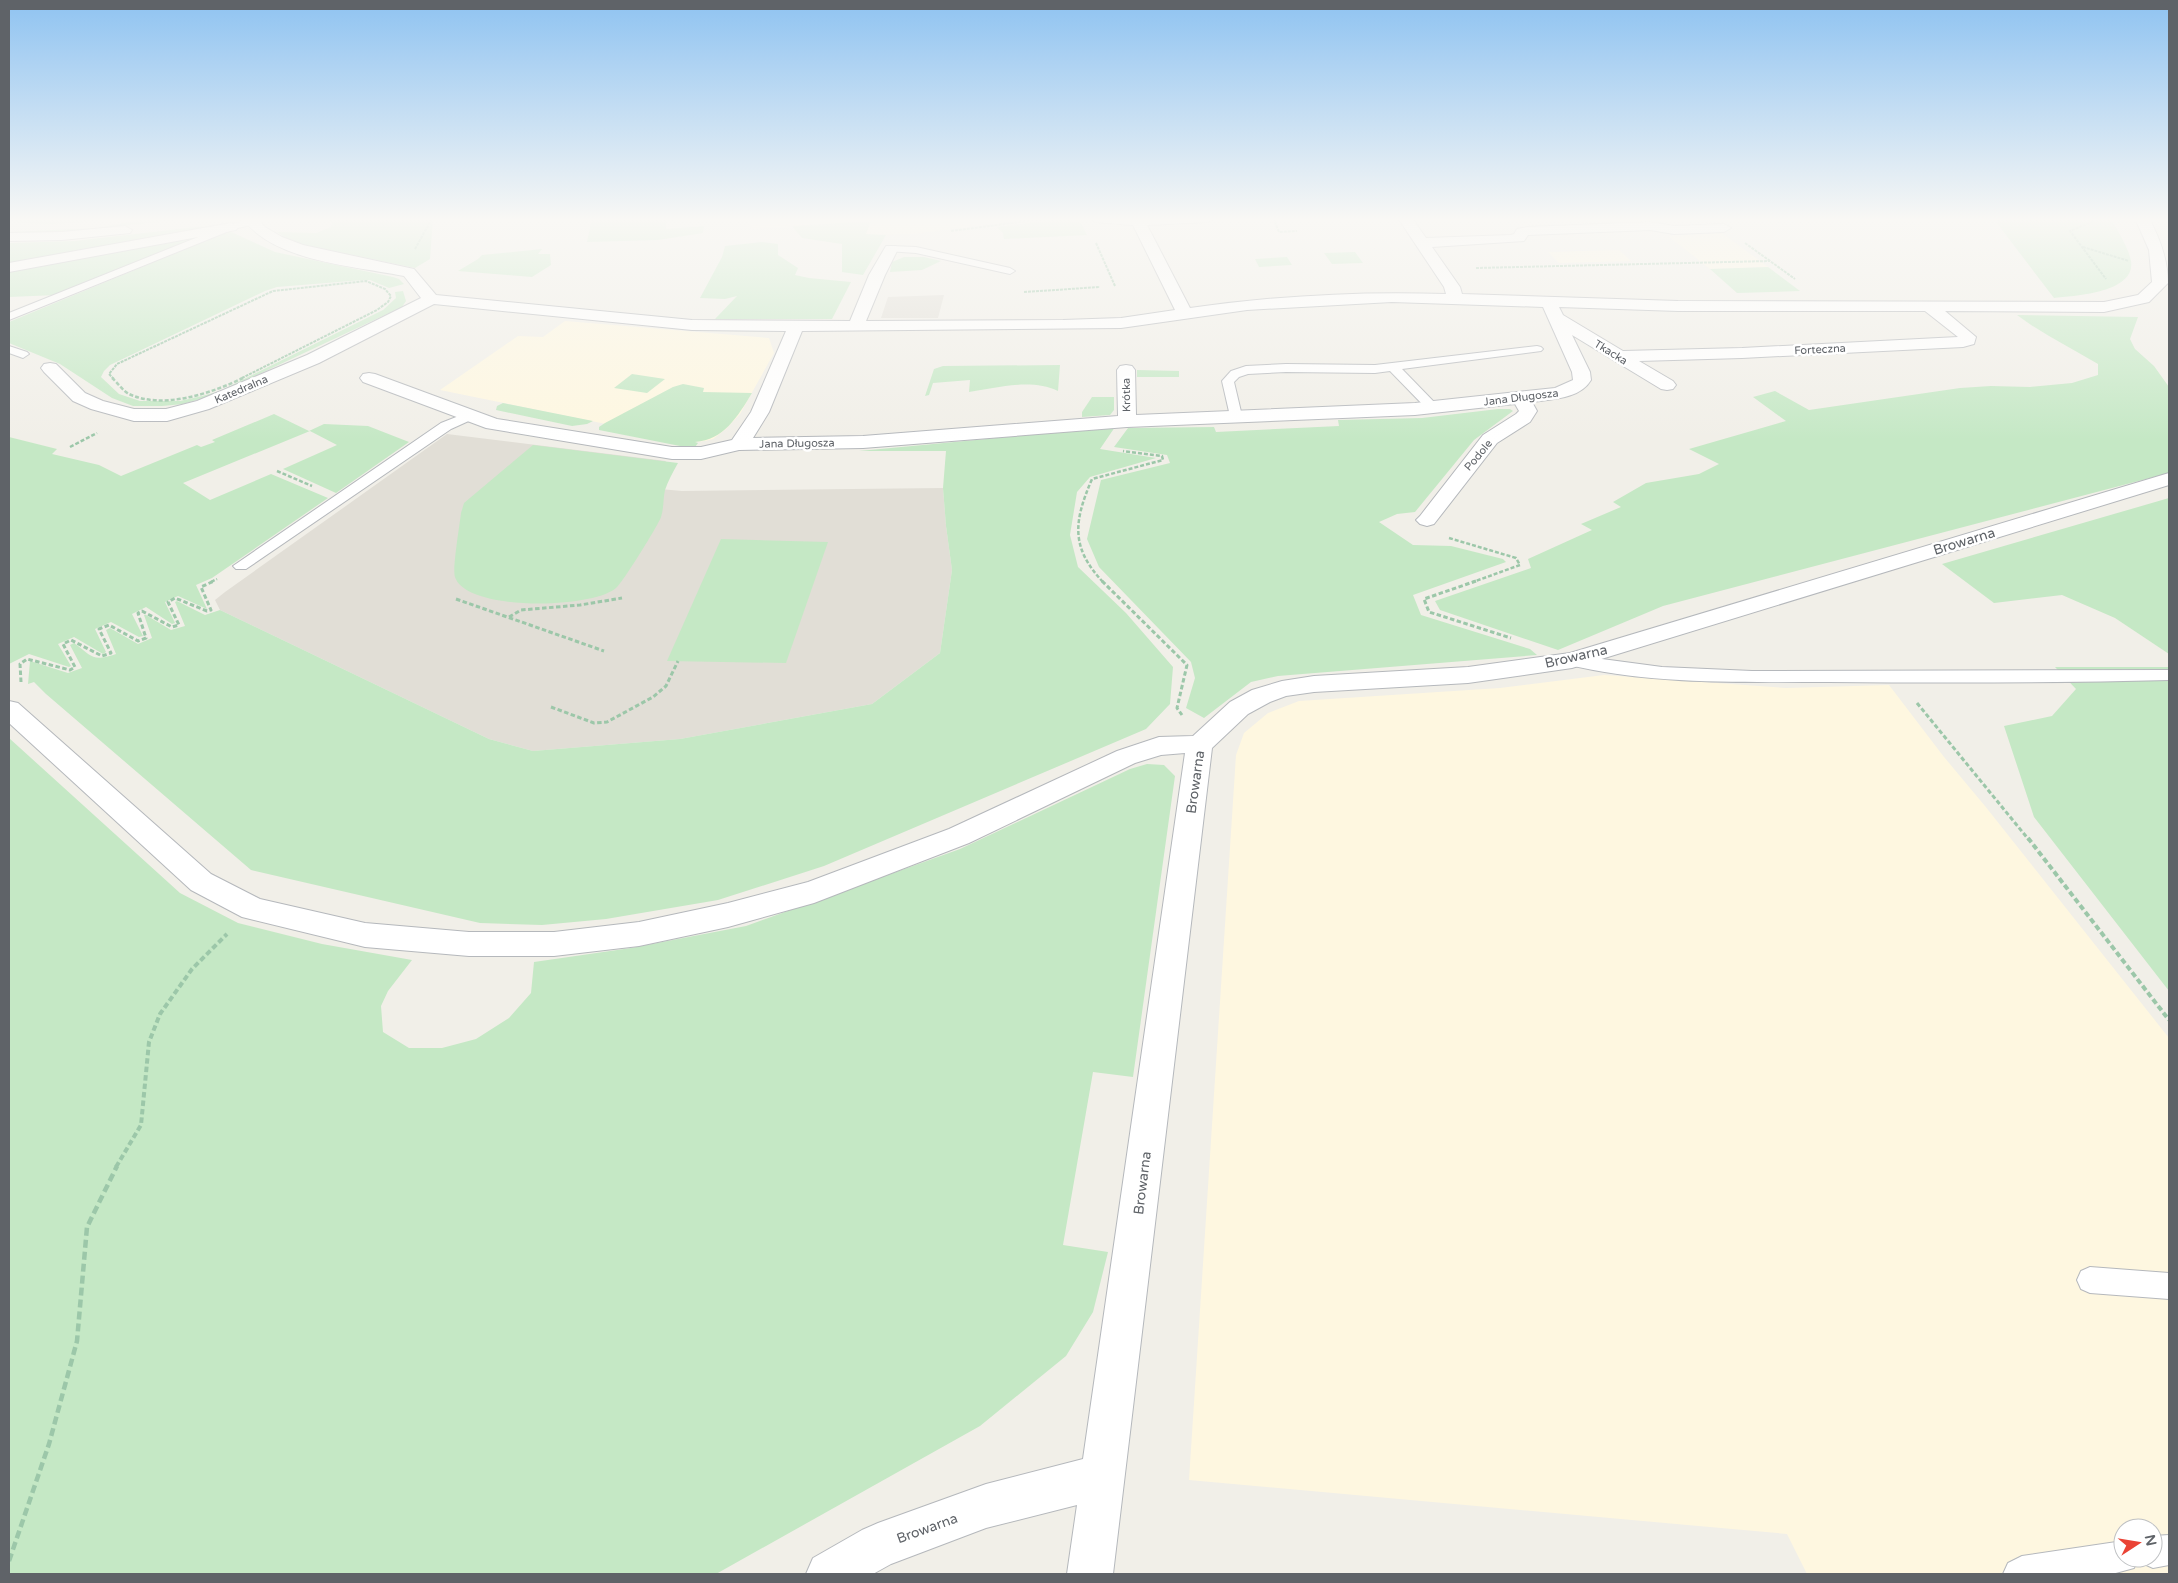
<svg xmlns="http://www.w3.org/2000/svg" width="2178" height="1583" viewBox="0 0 2178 1583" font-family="'Varela Round',sans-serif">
<rect width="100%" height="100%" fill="#f1efe8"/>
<!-- commercial -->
<g fill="#fef7e0" fill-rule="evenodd">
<polygon points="748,218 1036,218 913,234 874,235 865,234 870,221 751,229"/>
<polygon points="1722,233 1768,267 1710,269 1668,236"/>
<polygon points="1619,250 1631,261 1559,263 1548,252"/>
<polygon points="565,321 769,338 774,353 740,414 726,429 713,439 705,441 694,442 440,390 518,336 543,337"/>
<path d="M1604,675L1786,688L1889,685L1944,757L1985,806L2169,1038V1574H1807L1787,1534L1189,1480L1236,755L1244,733L1268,713L1299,701L1500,688ZM2123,1528H2153V1558H2123Z"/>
</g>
<!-- education -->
<g fill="#e1ded6">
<polygon points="944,295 938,318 881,318 888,297"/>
<polygon points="447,434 666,461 649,488 682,491 943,488 946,526 952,570 940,653 872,704 680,739 533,751 489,739 220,610 215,600 225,592"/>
</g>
<!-- green -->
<g fill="#c5e8c5">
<path d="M9,218H121C84,222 46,227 9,221Z"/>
<polygon points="151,218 195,218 56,233 9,232 97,228"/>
<polygon points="328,218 433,218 430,259 415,268 305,245 287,239 277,232 316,233 331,227 332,223"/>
<polygon points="592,218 700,218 666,221 666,229 704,226 703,233 658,240 587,242"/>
<path d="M1993,218H2110C2117,229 2129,249 2131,261C2136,293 2074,296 2054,298Z"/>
<polygon points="1060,219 1081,223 1087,235 1004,239 1003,233 997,227"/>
<polygon points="871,221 866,234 886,235 863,275 842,272 842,244 802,238 792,226"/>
<polygon points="205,226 183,234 9,268 9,243 74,241"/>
<polygon points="229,231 275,252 393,277 399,279 404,284 389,288 370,280 363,280 277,287 265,291 110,365 104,371 101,377 119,394 140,401 180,401 202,396 220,391 383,310 396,298 395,292 403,291 406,301 402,307 217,394 183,404 162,406 133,406 112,398 60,364 9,343 9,322"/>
<polygon points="195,235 196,239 57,295 9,297 9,270"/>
<polygon points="762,242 778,244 778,255 798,268 795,275 809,278 851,282 832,319 715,319 737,296 725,299 700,298 722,257 725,246"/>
<polygon points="542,249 538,254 550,254 551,265 532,277 458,271 478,259 482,255"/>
<polygon points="1355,252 1363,263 1332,264 1324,253"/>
<polygon points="904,257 924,257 941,261 922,270 890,272 892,262"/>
<polygon points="1287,257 1292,265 1259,267 1255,259"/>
<polygon points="1768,267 1800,291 1737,293 1710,269"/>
<path d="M2017,315L2138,317L2130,339L2135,349L2154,366L2169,387V473L1663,606L1558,650L1440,610L1435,601L1531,568L1528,559L1592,530L1581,524L1621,507L1613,502L1646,483L1699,474L1719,464L1689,449L1786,421L1753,397L1775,391L1809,410L1960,388L1991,386L2030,387L2072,383L2098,375V364C2071,348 2042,334 2017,315Z"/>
<path d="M1060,365L1058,391C1031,378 997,388 969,392L970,380L933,383L929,395L925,396L934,369L943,366Z"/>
<polygon points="1137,370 1179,371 1179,377 1137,377"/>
<polygon points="632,374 665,379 647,393 614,388"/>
<path d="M683,384L704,388L703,392L752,393C738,416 724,440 695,442L698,443L695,447L680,446L599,430V427L605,423L673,387Z"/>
<polygon points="1092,397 1114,397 1114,410 1110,415 1082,417 1082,412"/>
<polygon points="503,403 593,421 587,424 572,426 496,410 497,406"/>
<polygon points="1498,409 1510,409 1513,411 1474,440 1415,512 1397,514 1379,522 1413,545 1451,546 1503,559 1506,562 1413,595 1421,615 1530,649 1537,655 1278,676 1251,682 1204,718 1186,708 1195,678 1191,662 1099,567 1087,539 1101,480 1170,463 1167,455 1114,447 1128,428 1214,427 1216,432 1339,426 1338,420 1422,418"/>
<polygon points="274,414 309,431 324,424 368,426 409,442 336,493 283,469 337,445 310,431 183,483 210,500 271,474 328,498 212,578 196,585 207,609 178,596 165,602 175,623 172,624 146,607 132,614 143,636 139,637 111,622 95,629 106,652 103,654 74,637 58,644 71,666 69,667 29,654 9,664 9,437 57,449 52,454 99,465 121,476 197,445 201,447 215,442 212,440"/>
<path d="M1115,427L1100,449L1156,458L1090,477L1077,492L1070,535L1078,567L1126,613L1173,667L1170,704L1146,729L824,866L718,900L606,919L542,925L480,923L251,870L46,694L34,682L28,684L30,661L68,673L82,668L70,645L74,643C93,657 92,662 116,654L106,630L110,628L138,644L152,638L144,615H146L171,630L185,626L175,602L177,601L205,615L220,610L489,739L533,751L680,739L872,704L940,653L952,570L946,526L943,488L946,451H859Z"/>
<path d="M533,445L678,463C673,472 668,481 665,490C663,499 664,508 661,517C659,524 623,582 617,587C596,609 466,612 455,577C452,570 460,523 461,513L464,503Z"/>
<polygon points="2169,498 2169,654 2115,618 2062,595 1994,603 1942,564"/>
<polygon points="721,539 828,542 786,663 667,661"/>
<polygon points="2055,667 2169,667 2169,991 2034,817 2004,726 2052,716 2076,689"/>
<polygon points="9,738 180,893 238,923 322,944 412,960 388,991 381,1006 383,1032 409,1048 442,1048 476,1039 509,1018 531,993 534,962 631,948 746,926 960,849 1130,769 1147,764 1164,765 1175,776 1133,1077 1093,1072 1063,1245 1108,1252 1093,1312 1066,1356 980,1426 716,1574 9,1574"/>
</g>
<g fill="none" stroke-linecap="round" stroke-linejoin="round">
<defs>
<g id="lane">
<polygon points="251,219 256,222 254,224 234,229 9,320 9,313 228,225"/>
<polygon points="891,246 916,247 1010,268 1015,271 1010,274 916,253 887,251 887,247"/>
<polygon points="9,346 27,352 29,354 23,358 9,353"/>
<polygon points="1537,346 1541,347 1543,349 1541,351 1402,369 1436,404 1438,407 1432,411 1428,410 1390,371 1375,373 1286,372 1248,374 1239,377 1234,382 1242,416 1236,420 1230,416 1222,381 1231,371 1246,366 1286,364 1375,365"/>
<polygon points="469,412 473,413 475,416 473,419 451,429 246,569 236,569 233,566 441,423"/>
<path d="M1572,655L1662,667L1752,671L2169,670V680C2056,683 1943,683 1829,682C1744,682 1649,685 1566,664L1564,660L1566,656Z"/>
<polygon points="2090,1267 2169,1273 2169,1299 2090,1293 2081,1289 2077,1280 2081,1271"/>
<polygon points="2169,1535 2169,1565 2153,1568 2142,1563 2140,1558 2153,1558 2153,1536"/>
<polygon points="2123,1541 2123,1558 2138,1558 2134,1568 2112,1574 2003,1574 2008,1563 2022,1556"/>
</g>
<g id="street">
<path d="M242,218H257L265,227L282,237L303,245L414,269L436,295L692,320L850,321L869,275L886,246H896L898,249L885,275L866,321L1063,320L1121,318L1175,310L1133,225L1095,222L1088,218H1215L1208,222L1147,225L1190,308C1274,296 1360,291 1446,294L1444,287L1398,218H1412L1426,238L1511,235L1514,234L1517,229L1527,227L1650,222L1674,226L1724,224L1731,228L1724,232L1674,234L1650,230L1528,235L1524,241L1432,247L1460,287L1462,294L1678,301L2104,302L2138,295L2152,282L2149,250L2135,218H2149C2160,239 2168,260 2168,283L2149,302L2104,312L1945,311L1976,337L1974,344L1963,347L1742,358L1639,361L1673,381L1676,385L1673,389L1667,390L1661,389L1572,335L1590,372L1591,380C1580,399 1552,399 1532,402L1537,411L1530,422L1497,443L1434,524L1427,526L1420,524L1416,520L1420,516L1483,435L1516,414L1519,411L1515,404L1415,415L1127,427L863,448L739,450L701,459H672L486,428L363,382L360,378L363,374L369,373L375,374L497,419L672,447H701L732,440L751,412L786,331L692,330L434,304L319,363L209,409L167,421H134L91,409L73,401L44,372L41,368L44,364L50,363L56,364L85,393L103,401L134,409H166L197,401L307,355L421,298L404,276C355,266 274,262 242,218ZM1392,302L1543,307L1572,372L1573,380L1555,388L1415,403L1136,415L1135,370L1132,366L1126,365L1120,366L1117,370L1118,416L863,436L753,438L769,412L802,331L1121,328L1247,310ZM1559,307L1678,311H1925L1958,337L1742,348L1623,351L1563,315Z"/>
<polygon points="231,223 238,227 236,230 9,272 9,263"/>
<polygon points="125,226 132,230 130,233 62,240 9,241 9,233 62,232"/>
<polygon points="2169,473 2169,485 1572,668 1468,683 1314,692 1286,696 1270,702 1248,714 1212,748 1113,1574 1067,1574 1077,1505 986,1528 891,1564 873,1574 806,1574 813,1558 862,1530 878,1523 986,1484 1083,1459 1185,753 1161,755 1135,763 969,843 814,903 728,927 639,946 554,956 469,956 365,947 242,917 191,890 9,723 9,701 18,703 211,874 260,899 365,923 469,932 554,932 639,922 728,903 808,882 949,829 1117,751 1159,737 1193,736 1230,702 1252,690 1282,681 1314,676 1468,667 1570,653"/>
</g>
</defs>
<!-- lane casing -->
<use href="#lane" stroke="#b5b8bc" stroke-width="2"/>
<!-- street casing -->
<use href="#street" stroke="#b5b8bc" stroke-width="2"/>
<!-- path-far4 -->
<g stroke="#9cc7a9" stroke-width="2" stroke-dasharray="3 1" stroke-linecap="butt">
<polyline points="1273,218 1279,232 1297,231"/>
<polyline points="2094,218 2094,221 2070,231 2106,279"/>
<polyline points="951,231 1050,218"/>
<polyline points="1096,243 1115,286"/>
<polyline points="1745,243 1795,279"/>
<polyline points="2083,247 2129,261"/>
<polyline points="415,249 430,222 430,218"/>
<polyline points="1476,268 1770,261"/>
<polyline points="1024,292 1100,287"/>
<polyline points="114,379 109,374 117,364 273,291 366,281 385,289 391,296 388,302 377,310 240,379"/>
</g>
<!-- path-far3 -->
<g stroke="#9cc7a9" stroke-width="2.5" stroke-dasharray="4 2" stroke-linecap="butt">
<path d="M112,378C117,382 123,391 129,394C163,410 212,393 243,378"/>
<polyline points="70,447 97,433"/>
<polyline points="277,471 312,486"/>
<polyline points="1449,538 1516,558 1520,565 1473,582"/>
<polyline points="211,582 217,579"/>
<path d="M1103,582C1070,547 1074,521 1092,479L1163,460L1162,456L1123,451"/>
</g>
<!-- path-far2 -->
<g stroke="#9cc7a9" stroke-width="3" stroke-dasharray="4.5 2.5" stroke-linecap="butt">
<polyline points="1102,581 1187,665 1177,708 1182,715"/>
<polyline points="1476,581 1424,599 1429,612 1511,638"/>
<polyline points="456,599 604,651"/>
<polyline points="509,617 521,610 580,605 622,598"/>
<polyline points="21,682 20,664 27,659 70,670 75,667 63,644 71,640 102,656 111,653 99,629 109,625 138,641 146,638 138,613 142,611 172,627 179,625 168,602 175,598 207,611 211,610 201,587 214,581"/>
<polyline points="1917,703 2029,840"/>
<polyline points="551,707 594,723 607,722 653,697 666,686 678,661"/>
</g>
<!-- path-far1 -->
<g stroke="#9cc7a9" stroke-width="4" stroke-dasharray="5.5 3" stroke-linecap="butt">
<polyline points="2028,838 2169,1020"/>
<polyline points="116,1167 141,1125 149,1042 160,1014 192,969 227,934"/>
</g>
<!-- path -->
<polyline stroke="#9cc7a9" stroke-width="4.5" stroke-dasharray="8 4" stroke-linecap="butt" points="9,1561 49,1444 77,1341 87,1227 117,1166"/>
<!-- lane -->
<use href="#lane" fill="#fff" fill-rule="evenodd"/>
<!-- street -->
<use href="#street" fill="#fff" fill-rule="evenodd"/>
</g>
<!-- sky -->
<linearGradient id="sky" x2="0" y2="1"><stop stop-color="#8fc3f1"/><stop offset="0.5" stop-color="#f9f8f5"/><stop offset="1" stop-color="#f9f8f5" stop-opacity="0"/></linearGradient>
<rect width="2178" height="440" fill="url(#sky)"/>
<g text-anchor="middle" stroke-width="5" stroke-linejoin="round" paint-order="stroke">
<!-- far-street labels -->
<g font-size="11" fill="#5f6368" stroke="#fff">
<text transform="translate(1820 349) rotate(-3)" y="4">Forteczna</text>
<text transform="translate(1611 352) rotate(32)" y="4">Tkacka</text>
<text transform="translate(241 389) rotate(-23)" y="4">Katedralna</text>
<text transform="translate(1126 395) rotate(-91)" y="4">Krótka</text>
<text transform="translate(1521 397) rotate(-7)" y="4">Jana Długosza</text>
<text transform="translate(797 443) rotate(-1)" y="4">Jana Długosza</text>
<text transform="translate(1478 455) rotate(-50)" y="4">Podole</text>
</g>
<!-- street labels -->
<g font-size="14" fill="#5f6368" stroke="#fff">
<text transform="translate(1964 541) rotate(-17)" y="5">Browarna</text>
<text transform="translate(1576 656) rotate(-13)" y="5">Browarna</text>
<text transform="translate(1195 782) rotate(-82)" y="5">Browarna</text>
<text transform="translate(1142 1183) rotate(-83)" y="5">Browarna</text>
<text transform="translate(927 1528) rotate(-20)" y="5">Browarna</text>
</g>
</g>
<!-- border -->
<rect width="2178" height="1583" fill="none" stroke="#5f6368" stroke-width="20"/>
<!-- north arrow -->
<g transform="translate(2138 1543) rotate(78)"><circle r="24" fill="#ffffff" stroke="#bfc1c3"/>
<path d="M0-4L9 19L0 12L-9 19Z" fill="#ea4335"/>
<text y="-8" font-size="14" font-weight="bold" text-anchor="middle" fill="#5f6368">N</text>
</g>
</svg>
